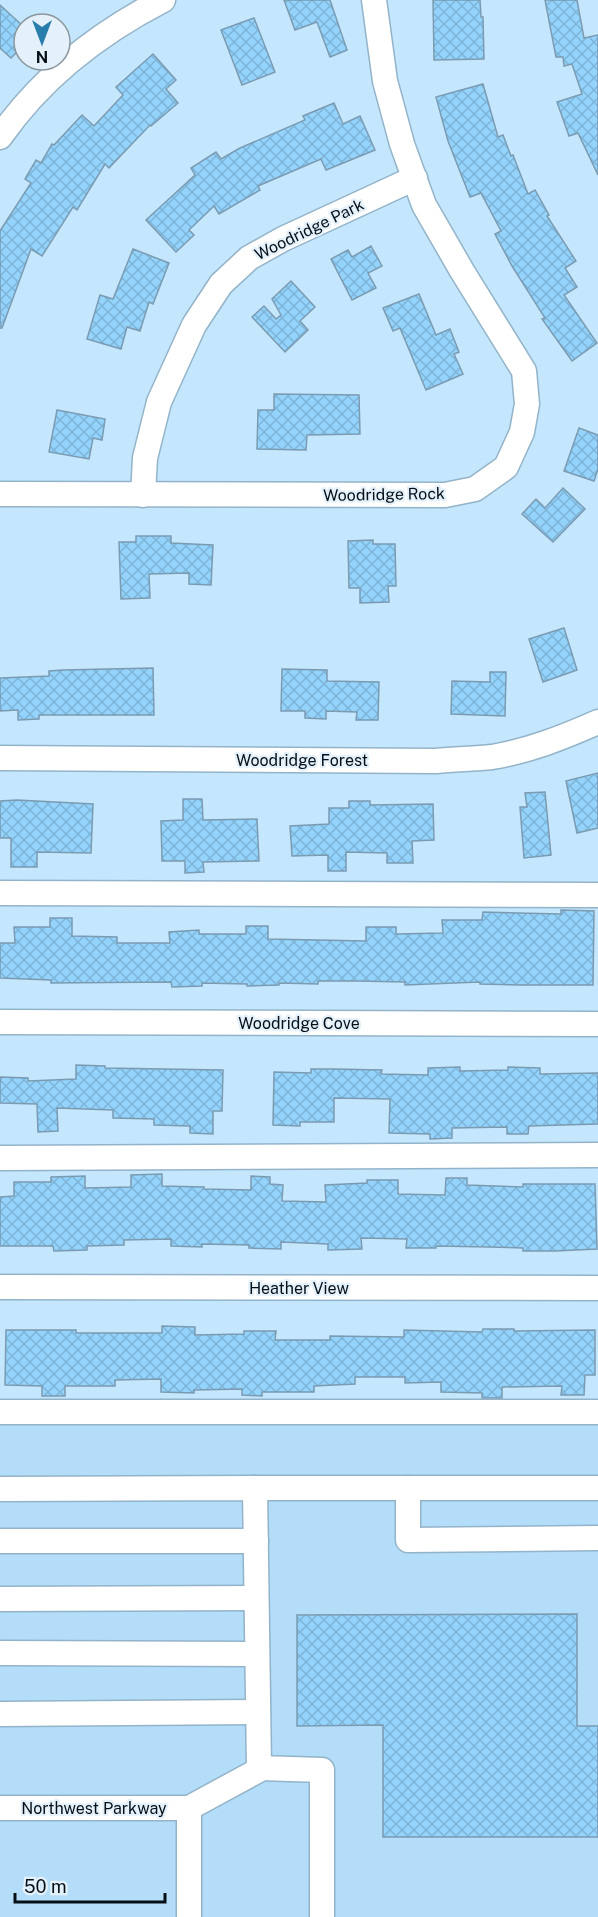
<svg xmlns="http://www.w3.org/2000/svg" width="598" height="1917" viewBox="0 0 598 1917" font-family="'Public Sans',sans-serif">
<defs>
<pattern id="building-cross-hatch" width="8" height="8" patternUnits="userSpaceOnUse" patternTransform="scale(1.5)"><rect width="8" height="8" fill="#93d3fc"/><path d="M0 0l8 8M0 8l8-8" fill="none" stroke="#7db4d7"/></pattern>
</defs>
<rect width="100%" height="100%" fill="#c5e7fe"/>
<!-- built -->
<polygon fill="#b4ddf9" points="598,1419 598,1917 0,1917 0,1420"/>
<!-- building -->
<g fill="url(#building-cross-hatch)" stroke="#7b9bb1" stroke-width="1.5">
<polygon points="284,0 330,0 347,50 330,57 317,22 295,30"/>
<polygon points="433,0 480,0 481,17 483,17 484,59 434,60"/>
<polygon points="545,0 577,0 584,38 598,35 598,175 578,133 569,136 557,102 582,94 572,64 564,66 563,57 556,57"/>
<polygon points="0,5 24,27 24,45 11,58 0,48"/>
<polygon points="254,18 275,72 242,85 221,30"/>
<polygon points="153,54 176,80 166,89 178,103 151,126 150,125 109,168 105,164 77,210 73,207 42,256 31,249 2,328 0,328 0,231 31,183 25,179 36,160 41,163 52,144 54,145 82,115 94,126 123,95 116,87"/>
<polygon points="483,84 498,137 503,135 511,156 513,155 528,194 535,190 549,215 547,216 576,261 565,268 577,287 564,295 597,343 572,361 542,319 545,318 512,266 495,234 501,231 481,193 470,197 448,141 436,97"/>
<polygon points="334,103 343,124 360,116 375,150 326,170 321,159 258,186 260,190 219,214 214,206 189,230 194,235 176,252 146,220 195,175 191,168 216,152 221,159 240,148 305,120 303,116"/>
<polygon points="371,246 382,266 368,273 376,288 352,300 331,259 348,250 352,257"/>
<polygon points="133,249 169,263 153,304 149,302 140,331 127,327 121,349 87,339 100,295 113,299"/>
<polygon points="291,281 315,307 300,321 308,330 285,352 252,317 264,306 276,319 281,315 272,299"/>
<polygon points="419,294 436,335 450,329 459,352 454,354 463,374 426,390 400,328 393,331 383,308"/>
<polygon points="274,394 359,395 360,434 307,435 306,450 257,449 258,410 274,410"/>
<polygon points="57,410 105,419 102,440 93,438 89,459 49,452"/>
<polygon points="579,428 598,435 598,469 594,481 564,471"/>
<polygon points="563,488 585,509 553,542 522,514 536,499 545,508"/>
<polygon points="136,536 171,536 171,543 213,545 211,585 189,584 189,573 149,574 150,598 121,599 119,542 136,542"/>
<polygon points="373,540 373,544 395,544 396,586 388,586 389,602 360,603 360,588 349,588 348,541"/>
<polygon points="564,628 577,670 543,682 529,639"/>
<polygon points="153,668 154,715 39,715 39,719 18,720 18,710 0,711 0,678 49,676 49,671 63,670"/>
<polygon points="282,669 327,670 327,681 379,682 378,720 356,720 357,712 326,711 326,719 305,718 305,711 281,711"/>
<polygon points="490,672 506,672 505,716 451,714 452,681 490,682"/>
<polygon points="598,773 598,828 577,833 566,781"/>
<polygon points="545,792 551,855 524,858 520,807 527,807 525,793"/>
<polygon points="183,799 202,799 203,820 257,819 259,861 203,862 204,872 185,873 185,861 162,861 161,821 183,820"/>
<polygon points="17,800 93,804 91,853 37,852 37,867 11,867 11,838 0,838 0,801"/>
<polygon points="349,801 370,801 370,805 433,804 434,840 412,841 413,863 387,863 387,853 346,852 346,871 328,871 328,855 292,856 290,826 329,824 329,808 349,808"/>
<polygon points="561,910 594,911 593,985 521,985 480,984 480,982 405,985 405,982 357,981 318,981 318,984 279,983 279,985 247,986 247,984 202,983 202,986 172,987 171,982 51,983 51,980 0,978 0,943 15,943 14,927 50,927 50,918 72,918 72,936 117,937 117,943 170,943 169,932 199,930 199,934 246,934 246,926 268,926 268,939 366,941 366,927 396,927 396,934 443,933 442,920 482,920 483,912 561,914"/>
<polygon points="76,1065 105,1066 105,1068 223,1070 222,1111 213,1111 213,1134 190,1133 190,1126 154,1125 154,1119 113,1118 113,1110 57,1108 58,1131 38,1132 37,1104 0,1103 0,1077 28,1078 28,1081 76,1079"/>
<polygon points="460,1067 460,1071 508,1070 508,1067 540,1068 540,1074 598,1073 598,1124 529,1126 528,1134 507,1134 507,1127 452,1128 452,1138 430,1139 430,1134 389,1133 390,1099 334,1098 334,1122 300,1122 300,1126 273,1125 274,1072 311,1073 311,1069 334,1069 382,1070 381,1074 428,1075 428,1068"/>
<polygon points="162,1174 162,1186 204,1187 204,1189 251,1190 251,1176 270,1177 270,1184 283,1185 282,1201 326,1202 325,1185 367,1183 367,1180 398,1180 398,1194 445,1195 446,1178 467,1178 467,1185 523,1187 523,1184 595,1184 597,1249 555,1251 523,1251 523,1248 489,1247 436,1246 436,1248 406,1248 407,1239 361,1238 362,1249 328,1250 328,1244 281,1242 281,1249 249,1248 249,1245 202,1244 202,1247 171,1246 171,1239 124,1240 124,1245 87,1246 87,1250 54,1251 53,1246 0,1246 0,1197 14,1196 14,1182 51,1182 51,1177 85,1176 85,1188 131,1187 131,1175"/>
<polygon points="162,1326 195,1327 195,1335 244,1334 244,1331 276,1331 275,1340 330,1340 330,1336 404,1337 404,1330 482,1332 483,1329 514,1329 514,1331 595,1330 595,1375 585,1375 584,1395 561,1395 562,1386 502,1387 502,1398 482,1398 482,1393 441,1392 441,1382 405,1383 405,1377 355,1377 355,1384 314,1386 314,1392 262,1392 262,1396 242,1395 242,1389 194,1390 194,1393 161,1392 161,1379 115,1380 115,1386 65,1386 65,1396 42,1396 42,1386 5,1385 6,1330 76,1330 76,1333 162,1333"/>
<polygon points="577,1614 577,1726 598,1726 598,1837 383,1837 383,1725 297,1726 297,1615"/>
</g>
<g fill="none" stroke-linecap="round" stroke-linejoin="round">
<defs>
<g id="minor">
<path d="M0,137C41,78 99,33 163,0"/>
<polyline points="0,494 445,495 475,489 506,467 522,432 527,404 524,371 462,271 424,205 402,144 385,81 374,0"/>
<polyline points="143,495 145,458 159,402 194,325 221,284 249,258 283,239 415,178"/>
<path d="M0,758L436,761C455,759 474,759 492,757C529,751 564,737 598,722"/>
<polyline points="0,893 598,895"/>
<polyline points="0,1022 598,1024"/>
<polyline points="0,1158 598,1155"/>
<polyline points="0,1287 598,1288"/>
<polyline points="0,1412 598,1412"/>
<polyline points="255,1488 598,1488"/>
<polyline points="408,1488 408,1540 598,1538"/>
<polyline points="0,1489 255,1488 259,1768 259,1770 189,1808 0,1808"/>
<polyline points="0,1541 256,1541"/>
<polyline points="0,1599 256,1598"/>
<polyline points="0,1653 257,1654"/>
<polyline points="0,1714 258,1712"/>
<polyline points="259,1768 322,1770 322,1917"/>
<polyline points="189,1917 189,1808"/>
</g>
</defs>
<!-- minor casing -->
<use href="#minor" stroke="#93b3c9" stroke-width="27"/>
<!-- minor -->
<use href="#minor" stroke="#fff" stroke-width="24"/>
</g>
<g text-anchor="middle" stroke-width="4.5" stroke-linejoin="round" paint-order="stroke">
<!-- street labels -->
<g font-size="16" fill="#040f17" stroke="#e4f1fa">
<text transform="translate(309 229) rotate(-26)" y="6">Woodridge Park</text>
<text transform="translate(384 494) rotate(-1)" y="6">Woodridge Rock</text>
<text x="302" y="766">Woodridge Forest</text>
<text x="299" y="1029">Woodridge Cove</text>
<text x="299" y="1294">Heather View</text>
<text x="94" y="1814">Northwest Parkway</text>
</g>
</g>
<!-- north arrow -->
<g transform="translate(42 42) rotate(180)"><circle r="28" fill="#e4f1fa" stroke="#8a979f" stroke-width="1.5"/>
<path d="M0-4.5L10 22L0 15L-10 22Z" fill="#277dac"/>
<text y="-9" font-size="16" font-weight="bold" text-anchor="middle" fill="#040f17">N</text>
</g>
<!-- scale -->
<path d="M15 1893v9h150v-9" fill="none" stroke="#040f17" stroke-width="3"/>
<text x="24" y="1893" font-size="18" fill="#040f17" stroke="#e4f1fa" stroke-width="4.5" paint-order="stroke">50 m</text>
</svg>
